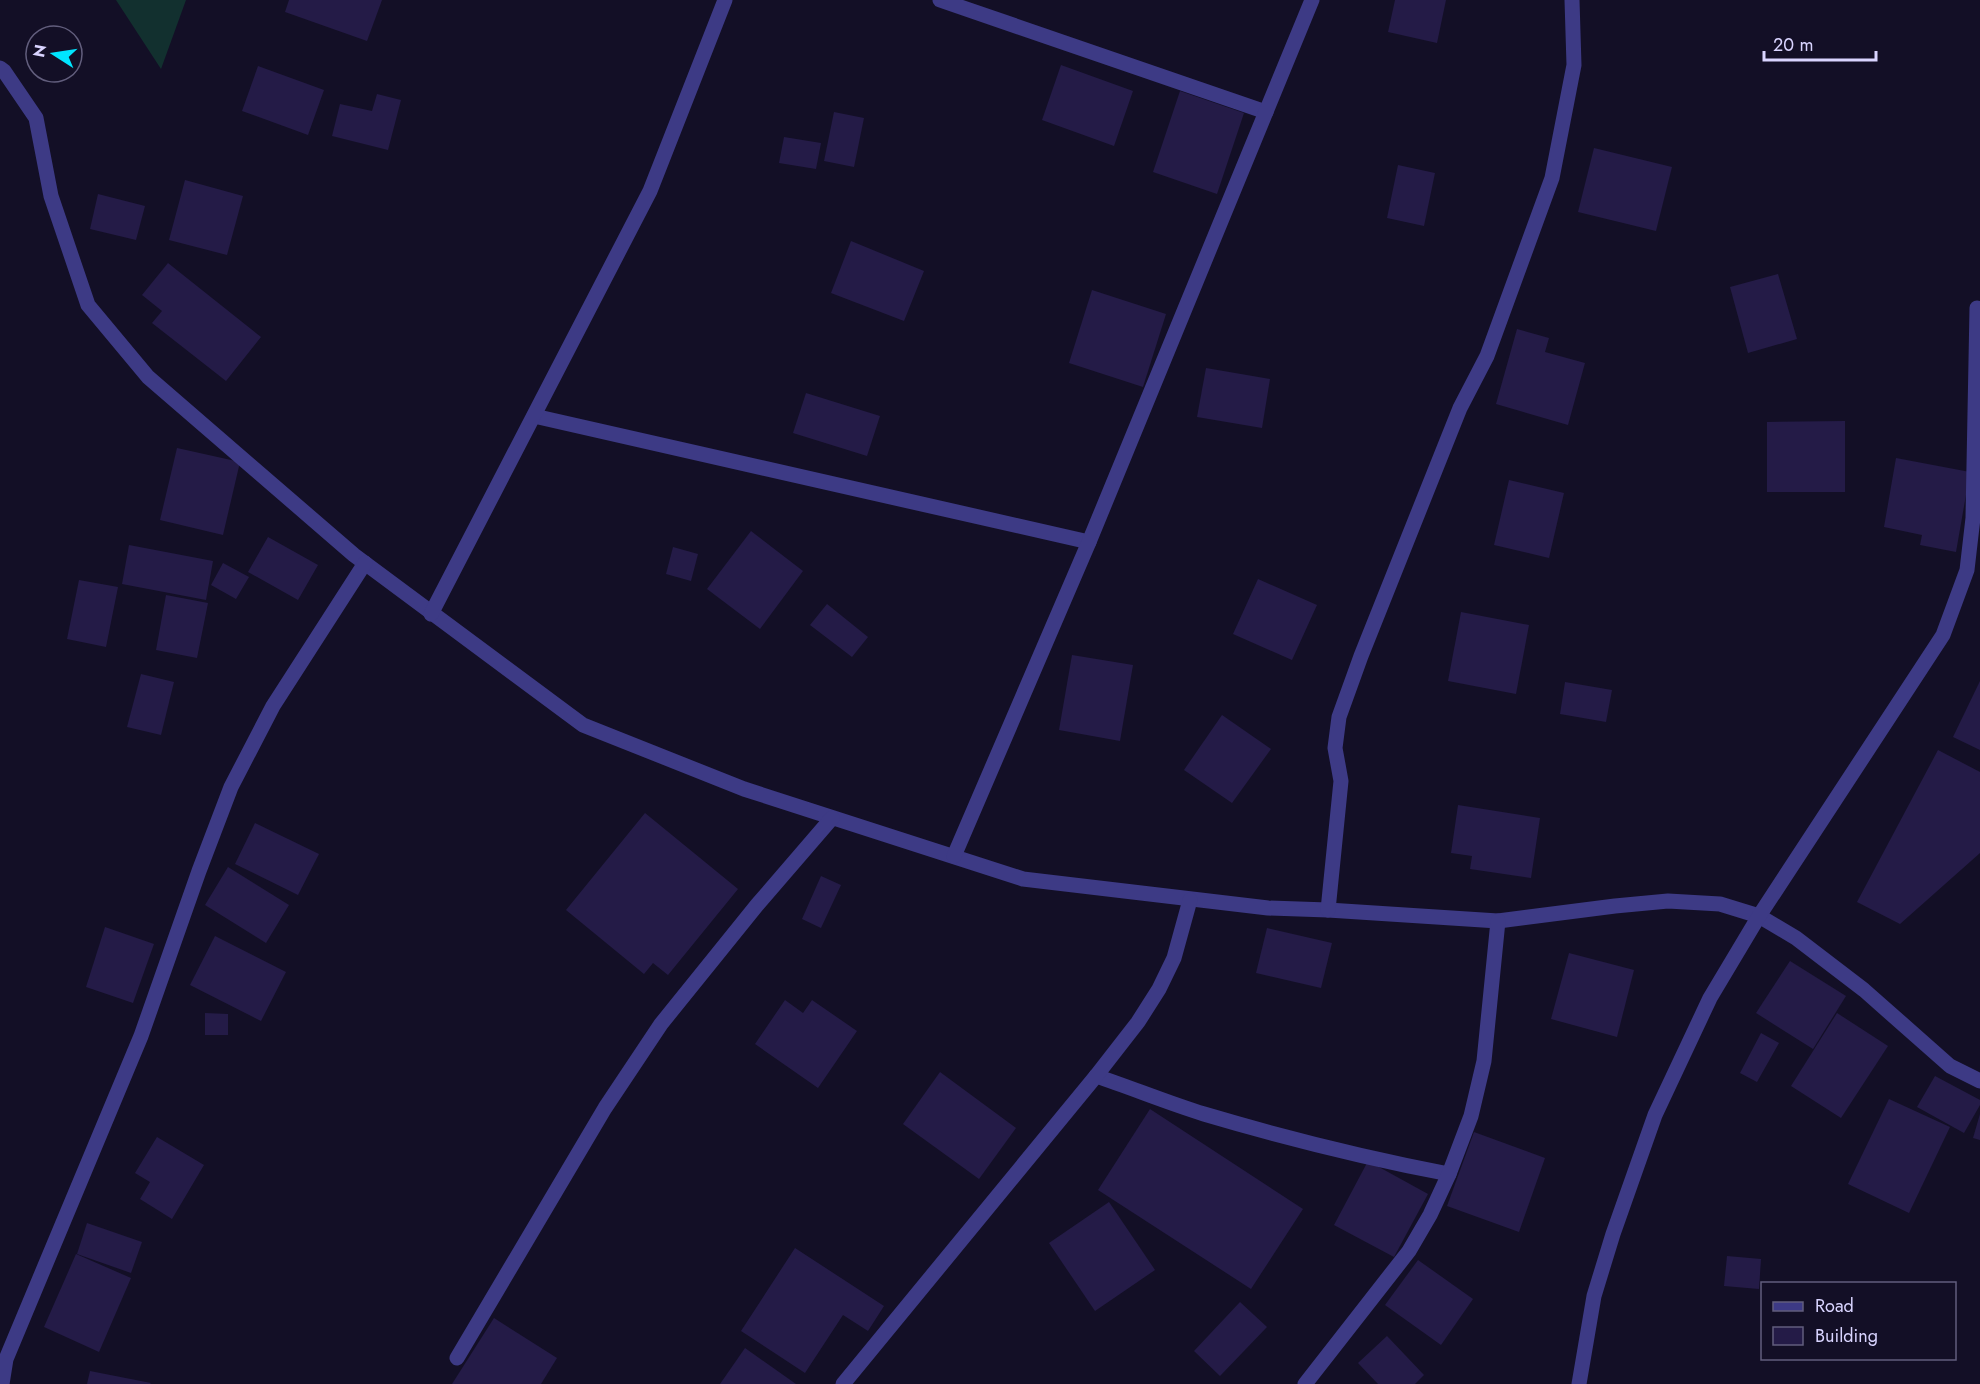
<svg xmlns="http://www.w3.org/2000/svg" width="1980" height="1384" viewBox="0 0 1980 1384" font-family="Jost,sans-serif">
<rect width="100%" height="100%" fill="#130f26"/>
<!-- green -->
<polygon fill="#12302f" points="116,0 186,0 161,69"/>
<!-- building -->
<g fill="#241b47">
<polygon points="289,0 382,0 367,41 285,12"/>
<polygon points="1395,0 1446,0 1437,43 1388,32"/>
<polygon points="1061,65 1133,91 1114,146 1042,120"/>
<polygon points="258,66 324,90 308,135 242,111"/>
<polygon points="1180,91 1244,113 1217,194 1153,172"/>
<polygon points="377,94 401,100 388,150 332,136 340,104 372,111"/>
<polygon points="834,112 864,118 854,167 824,161"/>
<polygon points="784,137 821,143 816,169 779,163"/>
<polygon points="1594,148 1672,167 1656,231 1578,212"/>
<polygon points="1398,165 1435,173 1424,226 1387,218"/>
<polygon points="185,180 243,196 227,255 169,240"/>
<polygon points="98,194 145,206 136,240 90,229"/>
<polygon points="851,241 924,271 904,321 831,293"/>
<polygon points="168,263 261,337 226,381 152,323 162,311 142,295"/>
<polygon points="1778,274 1797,339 1748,353 1730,287"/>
<polygon points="1092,290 1166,314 1143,387 1069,363"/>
<polygon points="1517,329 1549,338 1545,352 1585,363 1568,425 1496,404"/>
<polygon points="1206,368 1270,379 1262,428 1197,417"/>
<polygon points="806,393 880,416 867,456 793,433"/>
<polygon points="1845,421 1845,492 1767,492 1767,422"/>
<polygon points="177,448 240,462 223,535 160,520"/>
<polygon points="1896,458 1970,472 1956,552 1920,545 1922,535 1884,527"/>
<polygon points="1509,480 1564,493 1549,558 1494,545"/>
<polygon points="751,531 803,571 760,629 707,589"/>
<polygon points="268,537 318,565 298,600 248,572"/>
<polygon points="129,545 213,561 206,600 122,584"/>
<polygon points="673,547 698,554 691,581 666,574"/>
<polygon points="223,563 249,577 236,599 211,585"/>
<polygon points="1258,579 1317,605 1292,660 1233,634"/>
<polygon points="79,580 118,587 106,647 67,639"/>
<polygon points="166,595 208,603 197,658 156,650"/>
<polygon points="827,604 868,637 852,657 810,625"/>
<polygon points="1461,612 1529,625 1516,694 1448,681"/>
<polygon points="1072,655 1133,665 1120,741 1059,730"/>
<polygon points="141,674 174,682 161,735 127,727"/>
<polygon points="1980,681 1980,750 1953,737"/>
<polygon points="1565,682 1612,690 1606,722 1560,714"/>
<polygon points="1222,715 1271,749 1232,803 1184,770"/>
<polygon points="1938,750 1980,772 1980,853 1900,924 1857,902"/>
<polygon points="1458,805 1540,818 1531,878 1470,869 1472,856 1451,853"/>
<polygon points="645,813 738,889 668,975 653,963 644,974 566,910"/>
<polygon points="255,823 319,854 298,895 235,864"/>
<polygon points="228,867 289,905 266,943 205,905"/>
<polygon points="821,876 841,885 821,928 802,919"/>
<polygon points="105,927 154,944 133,1003 86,987"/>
<polygon points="1267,928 1332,943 1321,988 1256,973"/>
<polygon points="215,936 286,972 261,1021 190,985"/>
<polygon points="1569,953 1634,970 1617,1037 1551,1019"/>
<polygon points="1790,961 1846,996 1813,1049 1756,1013"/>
<polygon points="785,1000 803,1013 812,1000 857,1031 818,1088 755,1044"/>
<polygon points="205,1013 228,1014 228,1035 205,1035"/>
<polygon points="1837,1013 1888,1046 1841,1118 1791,1086"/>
<polygon points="1761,1033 1779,1043 1757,1082 1740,1073"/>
<polygon points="940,1072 1016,1128 979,1179 903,1124"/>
<polygon points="1935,1076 1980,1100 1980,1105 1964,1133 1917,1107"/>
<polygon points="1889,1099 1950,1127 1909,1213 1848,1184"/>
<polygon points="1150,1109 1303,1209 1251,1289 1098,1190"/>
<polygon points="1980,1114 1980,1140 1973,1138"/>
<polygon points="1474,1132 1545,1158 1519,1232 1447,1206"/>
<polygon points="157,1137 204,1165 172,1219 140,1199 150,1182 135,1173"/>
<polygon points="1368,1161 1428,1194 1394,1257 1334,1225"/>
<polygon points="1109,1202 1155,1270 1095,1311 1049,1243"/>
<polygon points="87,1223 142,1242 131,1273 77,1254"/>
<polygon points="795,1248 884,1306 868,1331 843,1315 805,1373 741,1331"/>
<polygon points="76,1254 131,1278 99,1352 44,1327"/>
<polygon points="1727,1256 1761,1259 1759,1289 1724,1286"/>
<polygon points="1418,1260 1473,1299 1441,1345 1385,1305"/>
<polygon points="1240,1302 1267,1327 1220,1376 1194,1351"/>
<polygon points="494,1318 557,1358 541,1384 452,1384"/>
<polygon points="1387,1336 1424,1375 1415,1384 1378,1384 1358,1363"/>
<polygon points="745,1348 796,1384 720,1384"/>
<polygon points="90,1371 151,1383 150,1384 87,1384"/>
</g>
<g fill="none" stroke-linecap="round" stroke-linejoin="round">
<!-- minor -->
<g stroke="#3d3a85" stroke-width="15">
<polyline points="940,0 1266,112"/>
<polyline points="0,68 4,71 36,118 51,196 88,305 148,377 354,555 583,725 744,789 1023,879 1268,908 1328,910 1498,921 1615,906 1668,901 1720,904 1759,916 1796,938 1864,990 1950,1066 1980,1081"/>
<polyline points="534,416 1089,542"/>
<polyline points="431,614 650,191 725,0"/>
<polyline points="954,856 1089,542 1312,0"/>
<polyline points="1328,910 1341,781 1335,748 1339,717 1361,656 1460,408 1487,356 1552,178 1574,65 1572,0"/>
<path d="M1096,1076C1132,1088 1168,1103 1204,1114C1285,1138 1366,1158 1449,1174"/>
<polyline points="457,1358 605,1108 661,1024 757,905 832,818"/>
<polyline points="2,1384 6,1359 141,1036 199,871 231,787 273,706 365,563"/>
<polyline points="843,1384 1096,1076 1138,1022 1159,989 1174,958 1190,900"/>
<polyline points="1305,1384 1409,1251 1430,1215 1449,1174 1471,1116 1484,1061 1498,921"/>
<polyline points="1579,1384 1594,1296 1613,1234 1655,1115 1710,998 1759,916 1943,635 1967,570 1973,518 1977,308"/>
</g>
</g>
<!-- legend -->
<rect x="1761" y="1282" width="195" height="78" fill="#130f26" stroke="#625e7d" stroke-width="1.5"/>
<rect x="1773" y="1302" width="30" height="9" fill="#3d3a85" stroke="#625e7d" stroke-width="1.5"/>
<text x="1815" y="1312" font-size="18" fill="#d9d4ff">Road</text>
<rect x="1773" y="1327" width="30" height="18" fill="#241b47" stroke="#625e7d" stroke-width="1.5"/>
<text x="1815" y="1342" font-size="18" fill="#d9d4ff">Building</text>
<!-- north arrow -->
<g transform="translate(54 54) rotate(282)"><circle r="28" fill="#130f26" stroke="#625e7d" stroke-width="1.5"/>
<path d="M0-4.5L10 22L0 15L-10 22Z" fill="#00e5ff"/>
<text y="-9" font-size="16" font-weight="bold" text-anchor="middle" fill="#d9d4ff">N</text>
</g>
<!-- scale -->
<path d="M1764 51v9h112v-9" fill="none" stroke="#d9d4ff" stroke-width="3"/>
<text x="1773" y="51" font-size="18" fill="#d9d4ff" stroke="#130f26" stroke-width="4.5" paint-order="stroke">20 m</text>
</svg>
